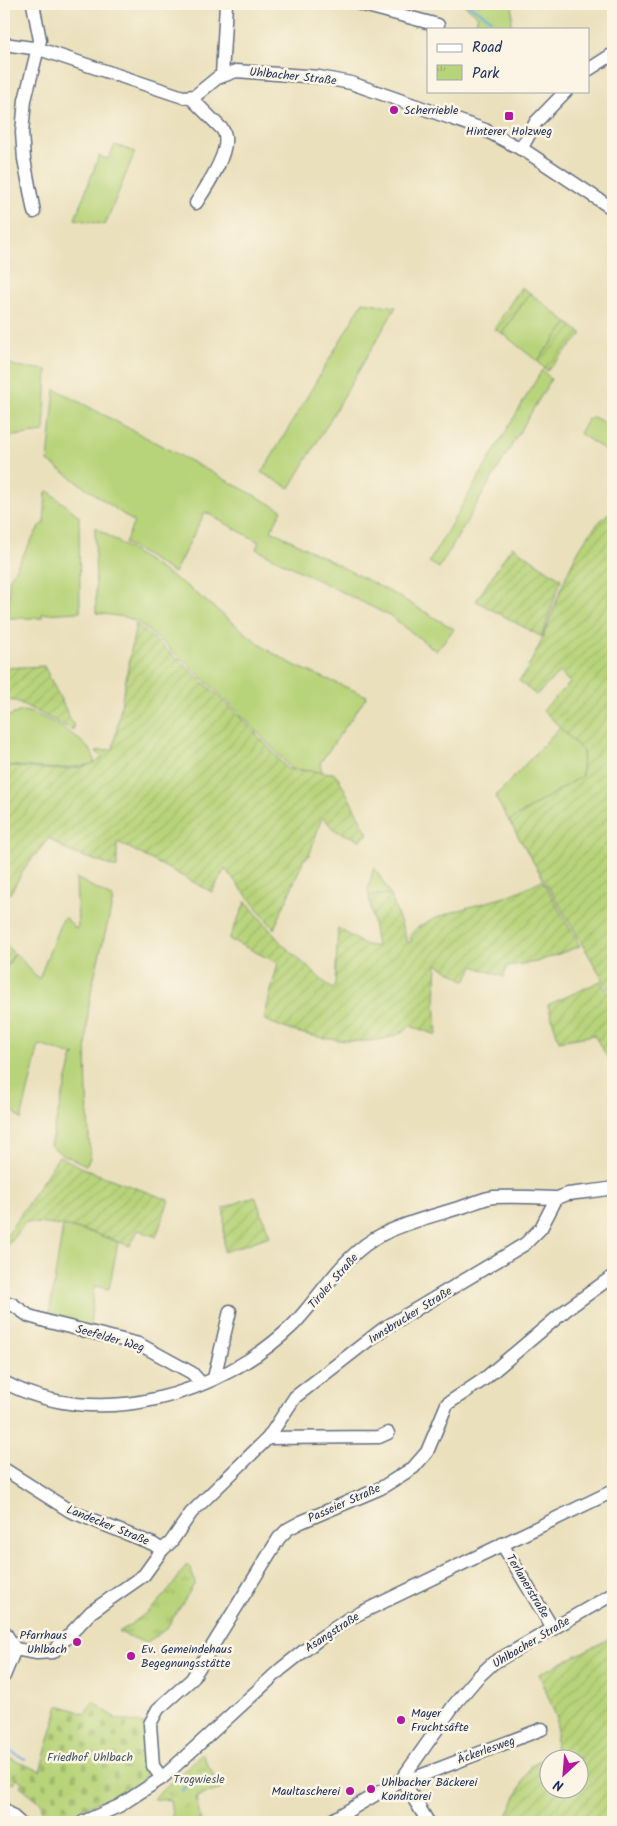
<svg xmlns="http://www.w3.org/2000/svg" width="617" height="1826" viewBox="0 0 617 1826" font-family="Kalam,sans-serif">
<defs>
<pattern id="cemetery-stones" width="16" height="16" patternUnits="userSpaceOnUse" patternTransform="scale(1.25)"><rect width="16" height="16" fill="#b8d47a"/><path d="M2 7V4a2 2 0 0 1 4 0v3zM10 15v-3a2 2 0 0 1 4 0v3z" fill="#9eb66c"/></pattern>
<pattern id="park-tufts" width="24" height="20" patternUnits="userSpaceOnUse" patternTransform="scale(1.25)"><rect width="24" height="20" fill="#b8d47a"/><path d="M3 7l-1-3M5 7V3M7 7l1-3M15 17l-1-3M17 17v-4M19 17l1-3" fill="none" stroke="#9eb66c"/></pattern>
<pattern id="garden-furrows" width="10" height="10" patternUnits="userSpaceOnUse" patternTransform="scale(1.25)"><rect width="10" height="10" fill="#b8d47a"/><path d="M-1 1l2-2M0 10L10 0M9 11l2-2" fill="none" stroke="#9eb66c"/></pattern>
</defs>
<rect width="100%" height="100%" fill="#fcf5e5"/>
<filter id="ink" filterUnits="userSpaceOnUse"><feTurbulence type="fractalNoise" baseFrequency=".02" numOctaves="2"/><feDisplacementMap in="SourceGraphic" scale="10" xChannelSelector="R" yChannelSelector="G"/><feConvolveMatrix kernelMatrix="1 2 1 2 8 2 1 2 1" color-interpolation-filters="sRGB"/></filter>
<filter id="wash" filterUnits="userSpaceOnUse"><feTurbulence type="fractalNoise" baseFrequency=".0096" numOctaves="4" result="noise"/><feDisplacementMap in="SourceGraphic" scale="20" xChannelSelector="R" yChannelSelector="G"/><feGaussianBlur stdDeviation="1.12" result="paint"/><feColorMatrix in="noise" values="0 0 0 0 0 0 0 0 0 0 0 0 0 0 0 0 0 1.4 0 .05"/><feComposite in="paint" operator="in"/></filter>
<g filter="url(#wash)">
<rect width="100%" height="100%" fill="#eae0bc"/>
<!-- grass -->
<g fill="#b8d47a" stroke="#6a826c">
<polygon points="463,4 513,4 511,29 473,29 478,16"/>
<polygon points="115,145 135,152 105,225 75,219 99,156 108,159"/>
<polygon points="530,293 568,323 537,361 502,333"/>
<polygon points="363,302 396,307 290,488 262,473"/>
<polygon points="4,362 16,366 47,370 44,432 14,436 4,432"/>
<polygon points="542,370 551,379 439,568 429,562"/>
<polygon points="55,389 282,510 271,530 396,595 454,629 436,651 392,617 256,549 259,542 205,512 174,573 125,543 134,522 48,461"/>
<polygon points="594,417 613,428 613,455 579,433 588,419"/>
<polygon points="48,491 79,516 80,612 42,614 42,618 9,618 9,580 40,525 44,524 46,492"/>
<path d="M95,527L188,587L266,649L296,666L367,696L320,763L322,772L291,769C245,716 194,668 139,623L125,617L96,613Z"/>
<path d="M22,711C40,712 82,737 92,753C94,756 94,760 94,764L58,769L4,765V718Z"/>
<polygon points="560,727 583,751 582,776 509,821 495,797"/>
<polygon points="374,867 390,894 369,896 368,890"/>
<path d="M76,878L113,898C106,937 92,974 88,1014C84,1061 88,1110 90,1158L86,1165L60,1153L50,1145L73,1056H76L39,1045L21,1120L4,1099V972L15,953L39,979L60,924L65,917L76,929L78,926Z"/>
<polygon points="63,1226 94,1233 118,1242 109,1289 94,1286 90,1327 49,1316"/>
</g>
<!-- cemetery -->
<polygon fill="url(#cemetery-stones)" stroke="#6a826c" points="93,1702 117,1719 145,1724 149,1769 138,1788 89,1805 80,1817 61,1822 47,1822 40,1802 20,1786 22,1782 17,1778 13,1783 9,1781 4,1788 4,1756 40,1771 59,1705 85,1714"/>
<!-- park -->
<g fill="url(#park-tufts)" stroke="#6a826c">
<path d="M187,1564L191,1569L195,1583L166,1629L146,1643L119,1632C154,1609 165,1599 187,1564Z"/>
<polygon points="202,1754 221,1789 196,1797 201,1822 173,1822 170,1800 153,1799"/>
</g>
<!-- garden -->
<g fill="url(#garden-furrows)" stroke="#6a826c" fill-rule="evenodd">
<polygon points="521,287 530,293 502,333 494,329"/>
<polygon points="568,323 582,334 547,371 537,361"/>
<path d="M613,509V996L509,821L582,776L583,751L543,710L570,683L560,672L536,695L519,681C560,624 557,555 613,509Z"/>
<polygon points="512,546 561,579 542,637 476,601"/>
<path d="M136,624C190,669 243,715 287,769L333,773L338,777L368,834L360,840L334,830L324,818L321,820L309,856L304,859L274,929L225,869L212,892L120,843H117V868L68,851L49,838L24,869L10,894L4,890V765C31,768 79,776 102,758L96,751L113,749Z"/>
<polygon points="44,666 74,726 73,730 16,701 4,700 4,668"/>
<path d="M542,880L580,946L537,962L507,966L504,977L473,966L466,981L437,964L435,999L437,1035L410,1026C382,1055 295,1037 264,1019L278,963L229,939L246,901L281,943L332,989L335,986L338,928L363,944L377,947L369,896L390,894L408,943L411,942L410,935C423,916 485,904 507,896C519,892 530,886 542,880Z"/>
<polygon points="4,944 14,953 4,971"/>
<polygon points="601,981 613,1001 613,1067 594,1035 559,1041 548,1005"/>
<polygon points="59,1156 89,1171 169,1200 156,1237 138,1230 130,1246 94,1233 63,1226 26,1222 4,1249 4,1237 5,1238"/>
<polygon points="255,1196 270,1236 224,1252 224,1208"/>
<path d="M613,1637V1822H504L531,1765L555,1752L557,1719L539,1674ZM550,1758H580V1788H550Z"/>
</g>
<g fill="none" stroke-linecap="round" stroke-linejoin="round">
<!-- stream -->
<g stroke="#6ba9dd" stroke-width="2.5">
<polyline points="467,4 491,19"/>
<polyline points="4,1748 25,1759"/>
<polyline points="182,1790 198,1776 215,1779"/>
</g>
</g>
</g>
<g filter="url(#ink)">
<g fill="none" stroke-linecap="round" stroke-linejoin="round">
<defs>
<g id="minor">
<polyline points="33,4 40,40 25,100 22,133 24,159 34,212"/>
<polyline points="360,4 438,25"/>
<polyline points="4,44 39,49 183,97 195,96 217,78 236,71 319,77 351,83 485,130 527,152 613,209"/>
<polyline points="588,70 613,54"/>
<polyline points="222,75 226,4"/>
<path d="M190,97L222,129C235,145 206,188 196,203"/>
<polyline points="521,149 536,122 566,91"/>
<polyline points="12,1304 29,1316 49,1322 139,1344 192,1373 201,1383"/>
<polyline points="214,1378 230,1311"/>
<path d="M4,1382C97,1432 220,1396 293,1325C322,1295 344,1253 383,1234C409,1221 437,1215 465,1206C474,1203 484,1198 494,1197C514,1196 534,1197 554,1198C559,1199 563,1195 568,1194C583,1192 598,1191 613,1188"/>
<polyline points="268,1438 379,1437 388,1433"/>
<polyline points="4,1469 70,1511 153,1544 162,1550"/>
<polyline points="502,1544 553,1629"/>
<polyline points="4,1631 15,1649"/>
<polyline points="4,1676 15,1649 37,1653 53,1652 91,1612 144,1575 162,1550 171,1542 191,1513 268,1438 295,1397 383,1329 525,1244 541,1228 556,1199"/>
<polyline points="162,1778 153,1766 150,1724 158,1709 192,1679 279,1538 288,1529 301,1522 381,1488 413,1468 427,1452 447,1404 483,1380 566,1310 613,1276"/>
<polyline points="402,1779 412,1779 542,1729"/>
<polyline points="402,1779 428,1822"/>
<polyline points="4,1809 19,1822"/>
<polyline points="83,1822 119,1806 162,1778 281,1669 319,1639 348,1619 613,1491"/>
<polyline points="329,1822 402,1779 454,1705 477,1678 493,1663 613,1594"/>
</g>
</defs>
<!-- minor casing -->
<use href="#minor" stroke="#636d7f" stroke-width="15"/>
<!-- minor -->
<use href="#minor" stroke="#fff" stroke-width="12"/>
</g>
</g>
<!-- markers -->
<g fill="#b5179e" stroke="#fcf5e5" stroke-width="2">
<circle cx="394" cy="110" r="5"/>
<rect x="504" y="111" width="10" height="10" rx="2.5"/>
<circle cx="77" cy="1642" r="5"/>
<circle cx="131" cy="1656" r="5"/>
<circle cx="401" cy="1720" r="5"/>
<circle cx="371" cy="1789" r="5"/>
<circle cx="350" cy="1791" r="5"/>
</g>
<g text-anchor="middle" stroke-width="5" stroke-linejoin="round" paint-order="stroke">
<!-- street labels -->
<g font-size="12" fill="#1b2f5e" stroke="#fcf5e5">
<text transform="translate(293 76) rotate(6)" y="4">Uhlbacher Straße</text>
<text transform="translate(333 1281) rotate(-49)" y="4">Tiroler Straße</text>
<text transform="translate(410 1315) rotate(-32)" y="4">Innsbrucker Straße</text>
<text transform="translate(110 1338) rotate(16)" y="4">Seefelder Weg</text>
<text transform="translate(344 1503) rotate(-24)" y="4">Passeier Straße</text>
<text transform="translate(108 1525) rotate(22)" y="4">Landecker Straße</text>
<text transform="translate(528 1586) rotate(59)" y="4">Terlanerstraße</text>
<text transform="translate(332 1632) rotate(-33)" y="4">Asangstraße</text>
<text transform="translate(531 1642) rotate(-31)" y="4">Uhlbacher Straße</text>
<text transform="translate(486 1750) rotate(-20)" y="4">Äckerlesweg</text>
</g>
<!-- poi labels -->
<g font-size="12" fill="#1b2f5e" stroke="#fcf5e5" text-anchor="start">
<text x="404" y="114">Scherrieble</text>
<text x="509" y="135" text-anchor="middle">Hinterer Holzweg</text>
<text x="67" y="1639" text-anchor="end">Pfarrhaus<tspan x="67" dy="14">Uhlbach</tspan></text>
<text x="141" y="1653">Ev. Gemeindehaus<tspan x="141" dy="14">Begegnungsstätte</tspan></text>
<text x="411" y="1717">Mayer<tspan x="411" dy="14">Fruchtsäfte</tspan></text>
<text x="381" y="1786">Uhlbacher Bäckerei<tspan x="381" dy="14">Konditorei</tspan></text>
<text x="340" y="1795" text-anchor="end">Maultascherei</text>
</g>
<!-- park labels -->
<g font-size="12" fill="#425865" stroke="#fcf5e5">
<text x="90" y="1761">Friedhof Uhlbach</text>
<text x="199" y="1783">Trogwiesle</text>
</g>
</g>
<!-- margin -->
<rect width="617" height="1826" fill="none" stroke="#fcf5e5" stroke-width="20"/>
<!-- legend -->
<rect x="427" y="28" width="162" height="65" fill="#fcf5e5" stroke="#a2a6af"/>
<rect x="437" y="44" width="25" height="8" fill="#ffffff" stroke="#a2a6af"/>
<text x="472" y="52" font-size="15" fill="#1b2f5e">Road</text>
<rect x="437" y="65" width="25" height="15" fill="url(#park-tufts)" stroke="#a2a6af"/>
<text x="472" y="78" font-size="15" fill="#1b2f5e">Park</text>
<!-- north arrow -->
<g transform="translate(564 1774) rotate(206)"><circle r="24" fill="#fcf5e5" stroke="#a2a6af"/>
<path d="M0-4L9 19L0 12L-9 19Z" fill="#b5179e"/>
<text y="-8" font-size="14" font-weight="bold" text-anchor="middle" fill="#1b2f5e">N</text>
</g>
</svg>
